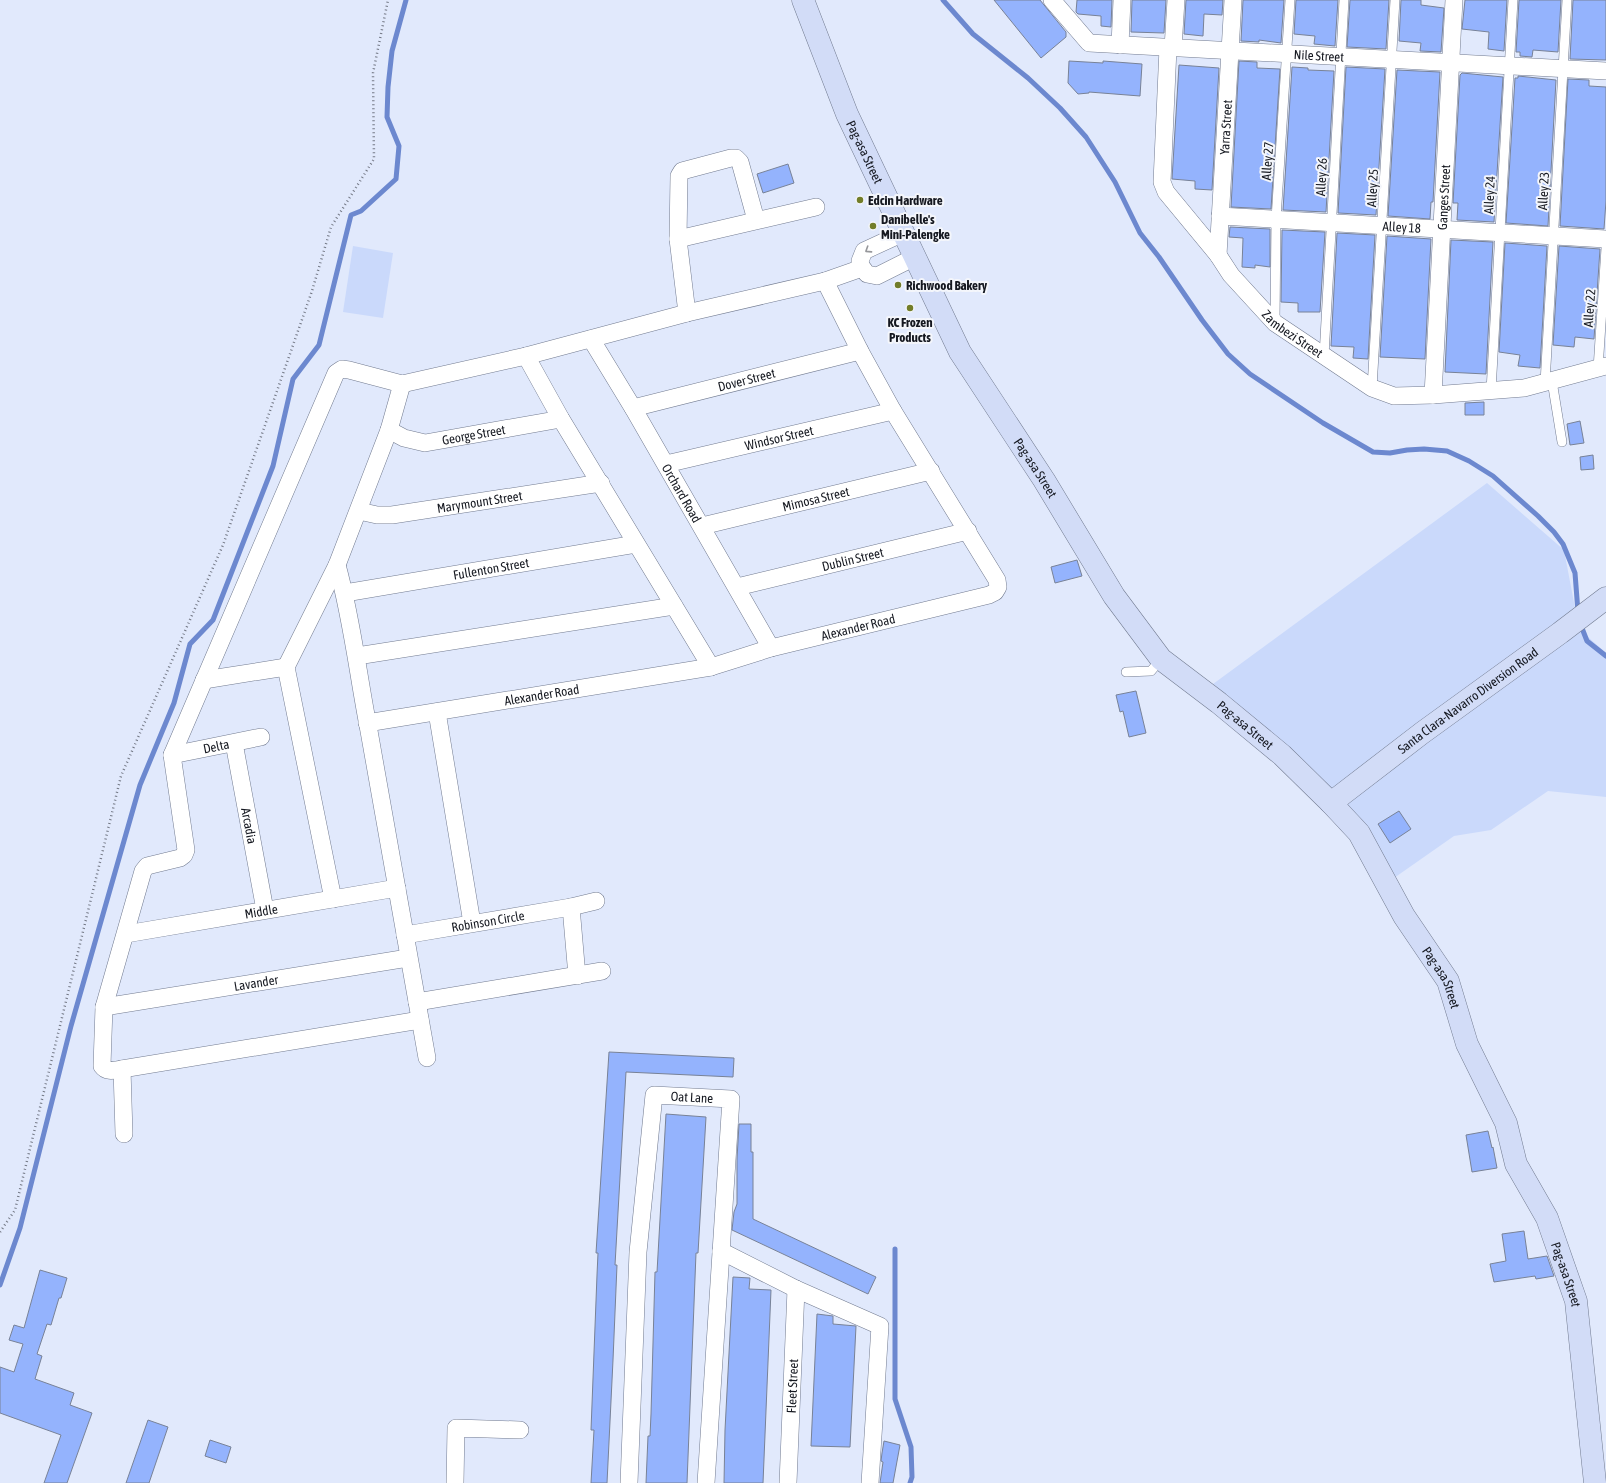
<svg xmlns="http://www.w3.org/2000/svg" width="1606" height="1483" viewBox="0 0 1606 1483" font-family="'Asap Condensed',sans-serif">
<rect width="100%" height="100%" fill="#e1e9fc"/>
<!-- green -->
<g fill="#cad9fb">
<polygon points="353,246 393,253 383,318 343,312"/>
<polygon points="1487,483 1564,550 1579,629 1606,653 1606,797 1548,791 1491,830 1454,836 1394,878 1296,758 1213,684"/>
</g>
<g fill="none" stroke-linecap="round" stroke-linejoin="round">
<!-- stream -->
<g stroke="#6c88cf" stroke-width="5">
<polyline points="943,0 973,34 1028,78 1060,108 1086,137 1115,182 1140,233 1159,257 1202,320 1228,354 1250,374 1323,423 1373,452 1390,453 1407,450 1424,449 1447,451 1469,461 1493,476 1538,516 1554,532 1563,544 1575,573 1578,612"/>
<polyline points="1580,623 1587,641 1606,656"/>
<polyline points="895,1249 895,1399 911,1447 912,1477 910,1483"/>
<polyline points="0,1285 20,1228 71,1026 140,785 174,703 190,644 213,620 273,466 293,379 319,345 351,215 361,211 396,179 399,146 387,117 388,87 392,51 406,0"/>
</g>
</g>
<!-- building -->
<g fill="#94b3fd" stroke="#788297">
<polygon points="994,0 1040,0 1066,32 1066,37 1041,58"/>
<polygon points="1077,0 1112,0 1111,27 1101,26 1101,16 1078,14 1076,12"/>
<polygon points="1132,0 1166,0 1164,33 1131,32"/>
<polygon points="1186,0 1223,0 1222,15 1204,14 1203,36 1184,34"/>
<polygon points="1243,0 1284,0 1281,43 1259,40 1259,42 1241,41"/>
<polygon points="1296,0 1338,0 1335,46 1314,44 1315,36 1294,34"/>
<polygon points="1350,0 1389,0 1386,49 1347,47"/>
<polygon points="1401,0 1421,0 1421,5 1444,8 1441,52 1420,51 1421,43 1399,41"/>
<polygon points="1465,0 1507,0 1504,51 1488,49 1489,32 1462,29"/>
<polygon points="1519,0 1561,0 1558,52 1533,50 1532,57 1520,56 1520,52 1516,52"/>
<polygon points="1573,0 1606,0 1606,60 1570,59"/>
<polygon points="1069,61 1103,63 1103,61 1142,64 1140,96 1089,92 1089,93 1078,94 1068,83"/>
<polygon points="1239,61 1257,62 1257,68 1280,69 1271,209 1231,207"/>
<polygon points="1179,65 1219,68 1212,190 1195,189 1195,181 1172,179"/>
<polygon points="1292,67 1308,68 1308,70 1334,71 1326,212 1283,210"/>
<polygon points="1346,67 1385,69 1376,215 1338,213"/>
<polygon points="1397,70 1440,72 1433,202 1431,202 1430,219 1388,216"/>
<polygon points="1462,73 1503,77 1494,222 1457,220 1458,203 1453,203 1460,75"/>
<polygon points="1518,76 1556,80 1548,226 1506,223 1515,78 1518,78"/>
<polygon points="1568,79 1589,80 1589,86 1606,87 1606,201 1604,229 1560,226"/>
<polygon points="788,164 794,183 763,193 757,174"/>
<polygon points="1230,227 1270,229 1270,267 1255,265 1255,268 1242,267 1243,238 1229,237"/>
<polygon points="1282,230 1325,232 1320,312 1298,312 1298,303 1281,302"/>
<polygon points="1337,233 1375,235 1368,359 1353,358 1354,347 1331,346"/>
<polygon points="1387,236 1431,239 1425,359 1380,357"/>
<polygon points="1451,240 1493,242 1486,374 1445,372"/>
<polygon points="1505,243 1547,246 1540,368 1518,366 1520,355 1499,352"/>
<polygon points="1559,246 1600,249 1594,339 1575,337 1574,347 1553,345"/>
<polygon points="1484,402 1484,415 1465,415 1465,403"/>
<polygon points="1580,421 1584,443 1570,445 1567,424"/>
<polygon points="1593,455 1594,469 1581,470 1580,457"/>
<polygon points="1077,560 1082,576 1055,583 1051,567"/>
<polygon points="1136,691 1146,733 1129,737 1123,711 1120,712 1116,695"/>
<polygon points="1399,811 1411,829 1390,843 1378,824"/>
<polygon points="609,1052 734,1058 733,1077 626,1072 615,1265 617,1265 613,1360 607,1483 591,1483 594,1430 591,1430 597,1275 598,1253 596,1253"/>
<polygon points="666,1114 706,1117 698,1253 696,1253 687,1483 646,1483 648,1436 650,1436 651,1414 655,1272 657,1272"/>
<polygon points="739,1124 751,1124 751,1152 753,1152 753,1219 876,1277 868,1294 732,1230 734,1212 737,1204 737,1159"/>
<polygon points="1488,1131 1492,1148 1493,1147 1497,1168 1472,1172 1466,1135"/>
<polygon points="1524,1231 1528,1259 1547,1256 1554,1276 1536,1279 1535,1276 1494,1282 1490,1264 1506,1261 1502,1234"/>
<polygon points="40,1270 67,1278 61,1298 59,1298 51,1325 47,1324 37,1354 42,1356 35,1379 74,1393 70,1405 92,1413 67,1483 44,1483 61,1435 0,1413 0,1367 14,1372 23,1344 9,1340 14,1325 24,1328"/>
<polygon points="733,1277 750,1278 749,1289 771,1290 763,1483 724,1483 725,1430"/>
<polygon points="817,1314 833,1316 833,1324 856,1326 850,1447 811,1446"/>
<polygon points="148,1420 168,1427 149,1483 126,1483"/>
<polygon points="210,1440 231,1447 226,1463 205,1456"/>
<polygon points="884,1441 900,1445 893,1483 880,1483 883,1462 881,1461 882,1453"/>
</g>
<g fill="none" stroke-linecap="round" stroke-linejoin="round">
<defs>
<g id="lane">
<polyline points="1275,322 1276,219 1290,0"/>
<polyline points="1324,356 1344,0"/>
<polyline points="1598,369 1606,248"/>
<polyline points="1552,381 1562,442"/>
<polyline points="1545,383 1567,0"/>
<polyline points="1372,388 1395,0"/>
<polyline points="1491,391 1513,0"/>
<polyline points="1126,672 1151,671 1161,659"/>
</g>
<g id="street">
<path id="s1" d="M1052,0L1089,43L1606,71"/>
<polyline points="1120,45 1122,0"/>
<path id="s2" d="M1168,48L1162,182L1166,192L1218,255L1231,275L1275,323L1372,388L1394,396L1433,395L1524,388L1606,366"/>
<polyline points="1173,48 1176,0"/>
<path id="s3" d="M1220,216L1606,239"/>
<polyline points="903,233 864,251 860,261 861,266 867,274 877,276 915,257"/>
<polyline points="678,239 816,207"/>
<path id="s4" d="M1218,255L1233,0"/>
<polyline points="687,313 678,239 679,176 682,171 731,158 736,158 740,162 756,220"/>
<path id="s5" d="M591,339L633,408L771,648"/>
<polyline points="526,356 561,419 711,667"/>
<path id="s6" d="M1433,395L1454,0"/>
<path id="s7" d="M633,408L860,351"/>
<path id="s8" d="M389,430L404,438L425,443L561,419"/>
<path id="s9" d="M666,464L893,411"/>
<path id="s10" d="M359,511L377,515H392L601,483"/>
<path id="s11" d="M702,526L931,471"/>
<path d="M337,565C352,619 358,675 369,731C389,840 408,949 427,1058"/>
<path id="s12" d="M737,587L968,531"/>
<path id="s13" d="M345,593L636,544"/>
<polyline points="357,656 674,606"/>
<polyline points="204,680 286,667"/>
<polyline points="437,712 472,923"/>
<path id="s14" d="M367,723L711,667L771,648L989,595L995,592L998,587L997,580L893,411L860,351L825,281"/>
<path id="s15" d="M234,743L265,910"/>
<path id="s16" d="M172,755L261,737"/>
<polyline points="333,899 286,667 337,565 389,430 402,384"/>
<polyline points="571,907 577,976"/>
<path id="s17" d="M126,934L397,888"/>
<path id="s18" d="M405,935L571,907L596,901"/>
<polyline points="417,1002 602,971"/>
<path id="s19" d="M104,1007L408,958"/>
<path d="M420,1020L122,1069C115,1070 107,1073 102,1066L104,1007L143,871L147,866L180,858L184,855L186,850L172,755L336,373L342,369L349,370L402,384L526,356L687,313L825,281L862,268"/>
<polyline points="122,1069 124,1134"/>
<polyline points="721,1251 796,1289 880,1326 870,1483"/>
<polyline points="455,1483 456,1428 520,1430"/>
<path id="s20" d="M629,1483L638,1252L654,1095L731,1099L706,1483"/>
<path id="s21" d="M788,1483L796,1289"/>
</g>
<g id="secondary">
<path id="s22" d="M803,0L847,114L960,352L1044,480L1114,596L1161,659L1219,703L1282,755L1331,803L1359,833L1404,916L1448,981L1467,1044L1506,1123L1516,1164L1547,1218L1576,1301L1595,1483"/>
<path id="s23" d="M1331,803L1422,733L1560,633L1606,598"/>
</g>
</defs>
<!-- lane casing -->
<use href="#lane" stroke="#727b90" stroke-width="10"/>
<!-- street casing -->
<use href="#street" stroke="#727b90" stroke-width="18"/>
<!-- secondary casing -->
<use href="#secondary" stroke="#727b90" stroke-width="23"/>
<!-- path -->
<polyline stroke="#747986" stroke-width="2.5" stroke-dasharray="1 3" stroke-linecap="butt" points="0,1232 15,1210 121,776 223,545 312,291 331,227 374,159 373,73 388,0"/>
<!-- lane -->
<use href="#lane" stroke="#fff" stroke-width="9"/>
<!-- street -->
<use href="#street" stroke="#fff" stroke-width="17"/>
<!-- secondary -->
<use href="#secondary" stroke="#d2dcf7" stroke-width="22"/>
</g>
<!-- one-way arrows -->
<defs><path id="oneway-chevron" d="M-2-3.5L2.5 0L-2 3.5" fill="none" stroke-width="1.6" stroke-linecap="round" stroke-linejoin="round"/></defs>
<use stroke="#96979b" href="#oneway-chevron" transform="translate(868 250) rotate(147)"/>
<!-- markers -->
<g fill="#727d29" stroke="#f4f6fb" stroke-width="1.5">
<circle cx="860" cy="200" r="4"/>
<circle cx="873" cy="226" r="4"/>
<circle cx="898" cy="285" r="4"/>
<circle cx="910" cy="308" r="4"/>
</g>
<g text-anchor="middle" stroke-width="4" stroke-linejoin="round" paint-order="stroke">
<!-- street labels -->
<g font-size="13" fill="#151820" stroke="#f4f6fb">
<text dy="5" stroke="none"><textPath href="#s1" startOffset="287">Nile Street</textPath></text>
<text dy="5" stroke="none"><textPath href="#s4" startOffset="128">Yarra Street</textPath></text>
<text dy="5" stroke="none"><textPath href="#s22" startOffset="164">Pag-asa Street</textPath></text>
<text transform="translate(1267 161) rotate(-86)" y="5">Alley 27</text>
<text transform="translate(1321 177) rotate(-87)" y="5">Alley 26</text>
<text transform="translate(1372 188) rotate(-87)" y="5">Alley 25</text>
<text transform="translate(1543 191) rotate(-87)" y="5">Alley 23</text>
<text transform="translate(1489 195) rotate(-87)" y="5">Alley 24</text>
<text dy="5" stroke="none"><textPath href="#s6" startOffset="198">Ganges Street</textPath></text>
<text dy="5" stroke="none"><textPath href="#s3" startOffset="182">Alley 18</textPath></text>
<text transform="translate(1589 308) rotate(-86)" y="5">Alley 22</text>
<text dy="5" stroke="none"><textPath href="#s2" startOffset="336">Zambezi Street</textPath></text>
<text dy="5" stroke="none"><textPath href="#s7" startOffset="117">Dover Street</textPath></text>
<text dy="5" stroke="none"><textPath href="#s8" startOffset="88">George Street</textPath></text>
<text dy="5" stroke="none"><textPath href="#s9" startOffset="116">Windsor Street</textPath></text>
<text dy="5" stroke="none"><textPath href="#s22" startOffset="524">Pag-asa Street</textPath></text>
<text dy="5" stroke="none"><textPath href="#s5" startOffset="179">Orchard Road</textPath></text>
<text dy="5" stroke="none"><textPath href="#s11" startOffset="117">Mimosa Street</textPath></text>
<text dy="5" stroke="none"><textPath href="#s10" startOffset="122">Marymount Street</textPath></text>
<text dy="5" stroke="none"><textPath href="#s12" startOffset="119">Dublin Street</textPath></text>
<text dy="5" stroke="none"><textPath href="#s13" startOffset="148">Fullenton Street</textPath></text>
<text dy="5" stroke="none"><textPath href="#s14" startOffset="501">Alexander Road</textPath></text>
<text dy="5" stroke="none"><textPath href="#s14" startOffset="177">Alexander Road</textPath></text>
<text dy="5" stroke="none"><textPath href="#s23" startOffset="171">Santa Clara-Navarro Diversion Road</textPath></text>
<text dy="5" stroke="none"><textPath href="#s22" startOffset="860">Pag-asa Street</textPath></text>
<text dy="5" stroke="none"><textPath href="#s16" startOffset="45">Delta</textPath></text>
<text dy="5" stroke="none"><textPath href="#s15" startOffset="84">Arcadia</textPath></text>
<text dy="5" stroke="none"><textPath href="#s17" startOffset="137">Middle</textPath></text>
<text dy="5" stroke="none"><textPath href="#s18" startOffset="84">Robinson Circle</textPath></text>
<text dy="5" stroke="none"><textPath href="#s22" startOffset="1184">Pag-asa Street</textPath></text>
<text dy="5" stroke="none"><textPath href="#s19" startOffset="154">Lavander</textPath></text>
<text dy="5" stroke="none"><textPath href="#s20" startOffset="427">Oat Lane</textPath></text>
<text dy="5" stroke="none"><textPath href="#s22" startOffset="1508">Pag-asa Street</textPath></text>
<text dy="5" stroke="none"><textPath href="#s21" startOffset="97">Fleet Street</textPath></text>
</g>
<!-- poi labels -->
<g font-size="13" font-weight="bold" fill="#151820" stroke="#f4f6fb" text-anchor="start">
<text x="868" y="205">Edcin Hardware</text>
<text x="881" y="224">Danibelle's<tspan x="881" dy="15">Mini-Palengke</tspan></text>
<text x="906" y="290">Richwood Bakery</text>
<text x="910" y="327" text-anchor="middle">KC Frozen<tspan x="910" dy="15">Products</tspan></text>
</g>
</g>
</svg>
